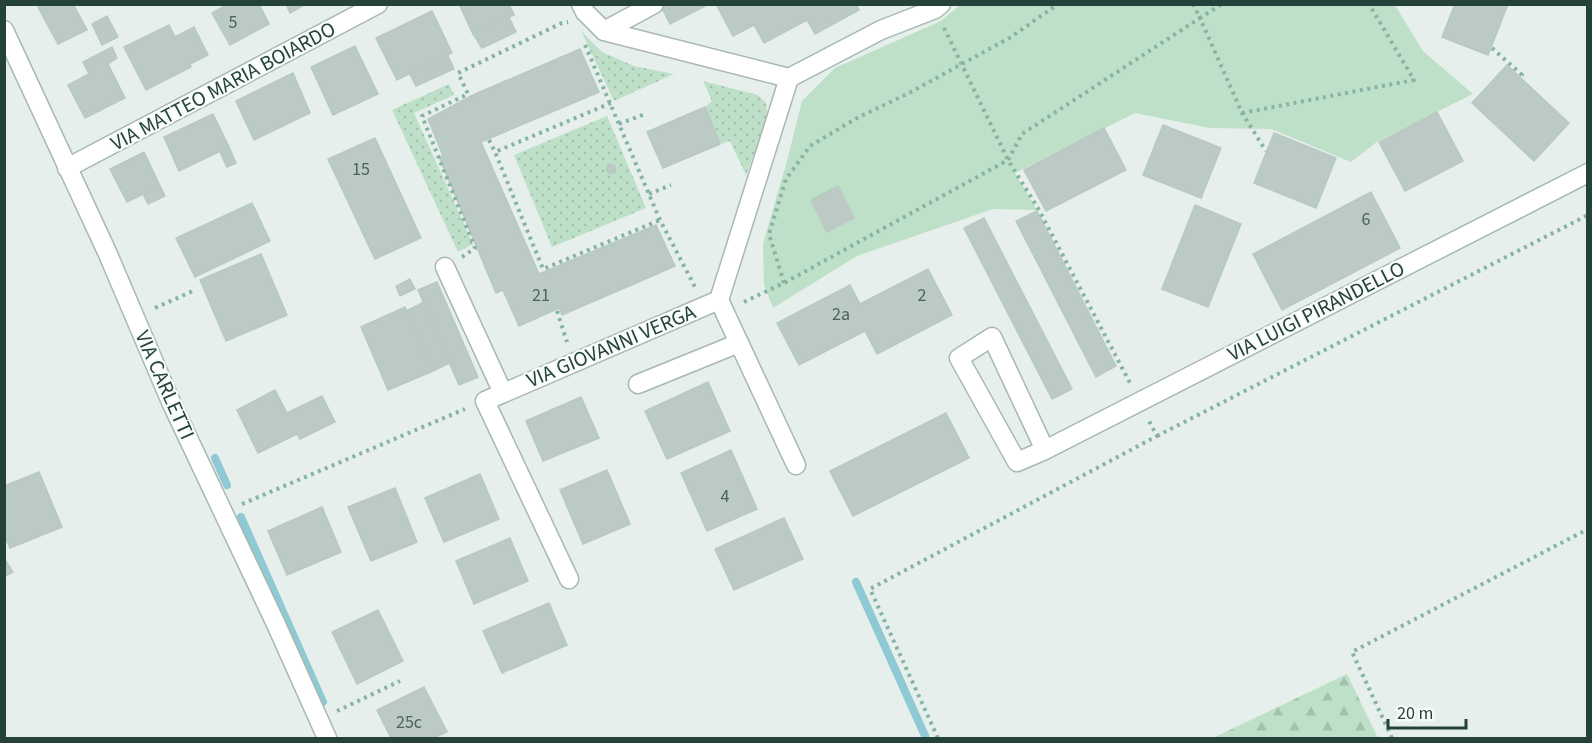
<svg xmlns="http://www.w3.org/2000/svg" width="1592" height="743" viewBox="0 0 1592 743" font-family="'Source Sans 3',sans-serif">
<defs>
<pattern id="grass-dots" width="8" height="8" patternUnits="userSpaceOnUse" patternTransform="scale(1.5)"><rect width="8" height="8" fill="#bfe0c8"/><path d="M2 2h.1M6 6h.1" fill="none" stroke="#a4c1ad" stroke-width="1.8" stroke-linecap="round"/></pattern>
<pattern id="forest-firs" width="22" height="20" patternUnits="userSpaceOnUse" patternTransform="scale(1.5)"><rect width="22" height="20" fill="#bfe0c8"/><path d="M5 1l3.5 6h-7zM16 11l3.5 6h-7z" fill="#a4c1ad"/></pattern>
</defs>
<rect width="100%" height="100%" fill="#e6efeb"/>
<!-- grass -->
<g fill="url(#grass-dots)">
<polygon points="581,31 602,52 634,66 674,74 614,101"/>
<polygon points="703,81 758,95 766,103 768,118 746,175 730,141 720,144 705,107 712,101"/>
<polygon points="449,84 454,95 414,113 473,244 458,252 392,110"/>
<polygon points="607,116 646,208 552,247 514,155"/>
</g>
<!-- forest -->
<polygon fill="url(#forest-firs)" points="1347,674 1378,738 1213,738"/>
<!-- green -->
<polygon fill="#bfe0c8" points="960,5 1395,5 1423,51 1473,94 1378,141 1351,162 1271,129 1210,128 1135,113 1015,173 1037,210 993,209 857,256 773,308 764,285 763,244 788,157 802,101 835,68 941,21"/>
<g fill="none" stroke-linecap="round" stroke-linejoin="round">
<!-- stream -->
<g stroke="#8ec9d4" stroke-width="8">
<polyline points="215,458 227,485"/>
<polyline points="241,517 323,702"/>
<polyline points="856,582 926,738"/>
</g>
</g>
<!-- building -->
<g fill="#bbcac4" stroke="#b8c9c2" stroke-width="1.5">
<polygon points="43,4 73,4 87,30 58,44 38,7"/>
<polygon points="228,4 259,4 269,24 230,45 212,13"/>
<polygon points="286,4 306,4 290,13"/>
<polygon points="459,4 509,4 514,15 473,34"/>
<polygon points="664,4 709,4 670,24 661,6"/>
<polygon points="716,4 856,4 859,10 815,34 807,20 764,43 754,25 733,36"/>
<polygon points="1455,4 1508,4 1488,55 1442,37"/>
<polygon points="432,11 452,53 397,80 376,38"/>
<polygon points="107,16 118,37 102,45 92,24"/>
<polygon points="509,17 516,32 482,48 473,34"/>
<polygon points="169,25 175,37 194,27 208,55 190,64 191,67 146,90 124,47"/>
<polygon points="355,46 378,94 333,115 311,67"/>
<polygon points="112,47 117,58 108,64 125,98 85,118 68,85 89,74 83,62"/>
<polygon points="580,49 599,92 481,142 539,274 656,225 675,266 562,315 559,308 519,326 503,290 496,293 439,157 443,156 428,119 473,95"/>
<polygon points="448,56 454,69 416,86 410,74"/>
<polygon points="1507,65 1569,123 1534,161 1472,103"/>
<polygon points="293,73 310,113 254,140 236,101"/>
<polygon points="705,107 720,144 663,168 647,132"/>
<polygon points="1437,112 1463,161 1405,191 1379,142"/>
<polygon points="213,114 229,147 179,171 164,137"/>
<polygon points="1163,125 1221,148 1201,198 1143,175"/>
<polygon points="1104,128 1126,170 1046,211 1024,170"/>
<polygon points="1274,133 1336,158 1316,208 1254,183"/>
<polygon points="375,138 421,238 375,259 328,159"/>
<polygon points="229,147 236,163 227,167 220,152"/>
<polygon points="144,152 160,186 127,202 110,169"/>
<circle cx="611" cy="169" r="4.5"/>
<polygon points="160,186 165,196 148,204 143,194"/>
<polygon points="838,186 854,218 827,232 811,200"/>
<polygon points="1371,192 1400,248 1282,310 1253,254"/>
<polygon points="252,203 270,241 195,277 176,238"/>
<polygon points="1195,205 1241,224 1208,307 1162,289"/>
<polygon points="1037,211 1116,366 1096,377 1016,221"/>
<polygon points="984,218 1072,389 1052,399 964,228"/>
<polygon points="261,254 287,315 226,341 200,280"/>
<polygon points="928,269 952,315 877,354 865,331 799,365 777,323 850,285 860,304"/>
<polygon points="410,279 415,289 400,296 396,286"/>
<polygon points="437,282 478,377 459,385 418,290"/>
<polygon points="424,302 450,363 433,371 406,311"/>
<polygon points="405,307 433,371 388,390 361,327"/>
<polygon points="708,382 730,431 667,459 645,411"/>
<polygon points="275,390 287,413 322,396 335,422 300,439 297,434 258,453 237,410"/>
<polygon points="581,397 599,438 543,461 526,421"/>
<polygon points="946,413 969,458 853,516 830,471"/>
<polygon points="731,450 757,509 707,531 681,473"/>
<polygon points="607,470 630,524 583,544 560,490"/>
<polygon points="39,472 62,527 10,548 4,535 4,486"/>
<polygon points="480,474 499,519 444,542 425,498"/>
<polygon points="395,488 417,542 371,561 348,507"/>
<polygon points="322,507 341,552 287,575 268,531"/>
<polygon points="784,518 803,559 734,590 715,549"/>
<polygon points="510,538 528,581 474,604 456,561"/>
<polygon points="4,558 13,572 4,577"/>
<polygon points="549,603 567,645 502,673 483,631"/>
<polygon points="378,610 403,661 357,684 332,632"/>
<polygon points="424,687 447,732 433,738 391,738 377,710"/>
</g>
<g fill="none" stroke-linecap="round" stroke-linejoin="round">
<defs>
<g id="minor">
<polyline points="581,4 585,12 604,31 789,78 881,30 935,9 941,4"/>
<polyline points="4,30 107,252 171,402 275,622 327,738"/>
<polyline points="604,31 654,4"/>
<polyline points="67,168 378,4"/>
<polyline points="445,267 503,393"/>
<polyline points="719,300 796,465"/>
<polyline points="638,384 739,343"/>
<polyline points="1045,450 992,337 959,358 1017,462 1045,450 1588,173"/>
<polyline points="569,579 485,401 719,300 789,78"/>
</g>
</defs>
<!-- minor casing -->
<use href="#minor" stroke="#a8b8b2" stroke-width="21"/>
<!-- path -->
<g stroke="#86b3a5" stroke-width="4" stroke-dasharray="3 4.5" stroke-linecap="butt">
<polyline points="1193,4 1200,18 1222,4"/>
<polyline points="944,28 1008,160 1039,210 1130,383"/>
<polyline points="585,45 660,220 695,287"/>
<polyline points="1492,48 1522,75 1520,77"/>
<polyline points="611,103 495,152 543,269 660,220"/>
<polyline points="1242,113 1414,80 1369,4"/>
<polyline points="619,124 645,114"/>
<polyline points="489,140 495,152"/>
<polyline points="649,194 671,185"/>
<polyline points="462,257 475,248 422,116 468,94 458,73 562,23 568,22"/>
<polyline points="784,283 769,234 786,179 810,146 857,118 911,92 1011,37 1058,4"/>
<polyline points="744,302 784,283 1008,160 1022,134 1200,18 1242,113 1266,151"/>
<polyline points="155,308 193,291"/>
<polyline points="557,311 567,342"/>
<polyline points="1157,436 1588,215"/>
<polyline points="242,504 465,409"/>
<polyline points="337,711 400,681"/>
<polyline points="938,738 870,589 1157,436 1149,421"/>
<polyline points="1392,738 1352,652 1588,529"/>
</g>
<!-- minor -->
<use href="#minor" stroke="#fff" stroke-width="18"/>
</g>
<g text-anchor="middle" stroke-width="4.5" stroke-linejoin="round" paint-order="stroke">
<!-- number labels -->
<g font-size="18" fill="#4a645c">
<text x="233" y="28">5</text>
<text x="361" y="175">15</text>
<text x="1366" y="225">6</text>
<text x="541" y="301">21</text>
<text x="922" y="301">2</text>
<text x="841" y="320">2a</text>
<text x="725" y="502">4</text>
<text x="409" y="728">25c</text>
</g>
<!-- street labels -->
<g font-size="21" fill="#24423a" stroke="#f7fbf9">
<text transform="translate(223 86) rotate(-28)" y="7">VIA MATTEO MARIA BOIARDO</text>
<text transform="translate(1316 311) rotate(-27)" y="7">VIA LUIGI PIRANDELLO</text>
<text transform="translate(611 346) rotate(-23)" y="7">VIA GIOVANNI VERGA</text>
<text transform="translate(165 385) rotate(66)" y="7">VIA CARLETTI</text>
</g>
</g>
<!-- border -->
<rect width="1592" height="743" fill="none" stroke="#24423a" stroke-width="12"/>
<!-- scale -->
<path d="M1388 719v9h78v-9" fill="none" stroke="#24423a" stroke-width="3"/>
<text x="1397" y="719" font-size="18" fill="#24423a" stroke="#f7fbf9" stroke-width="4.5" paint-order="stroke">20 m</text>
</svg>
